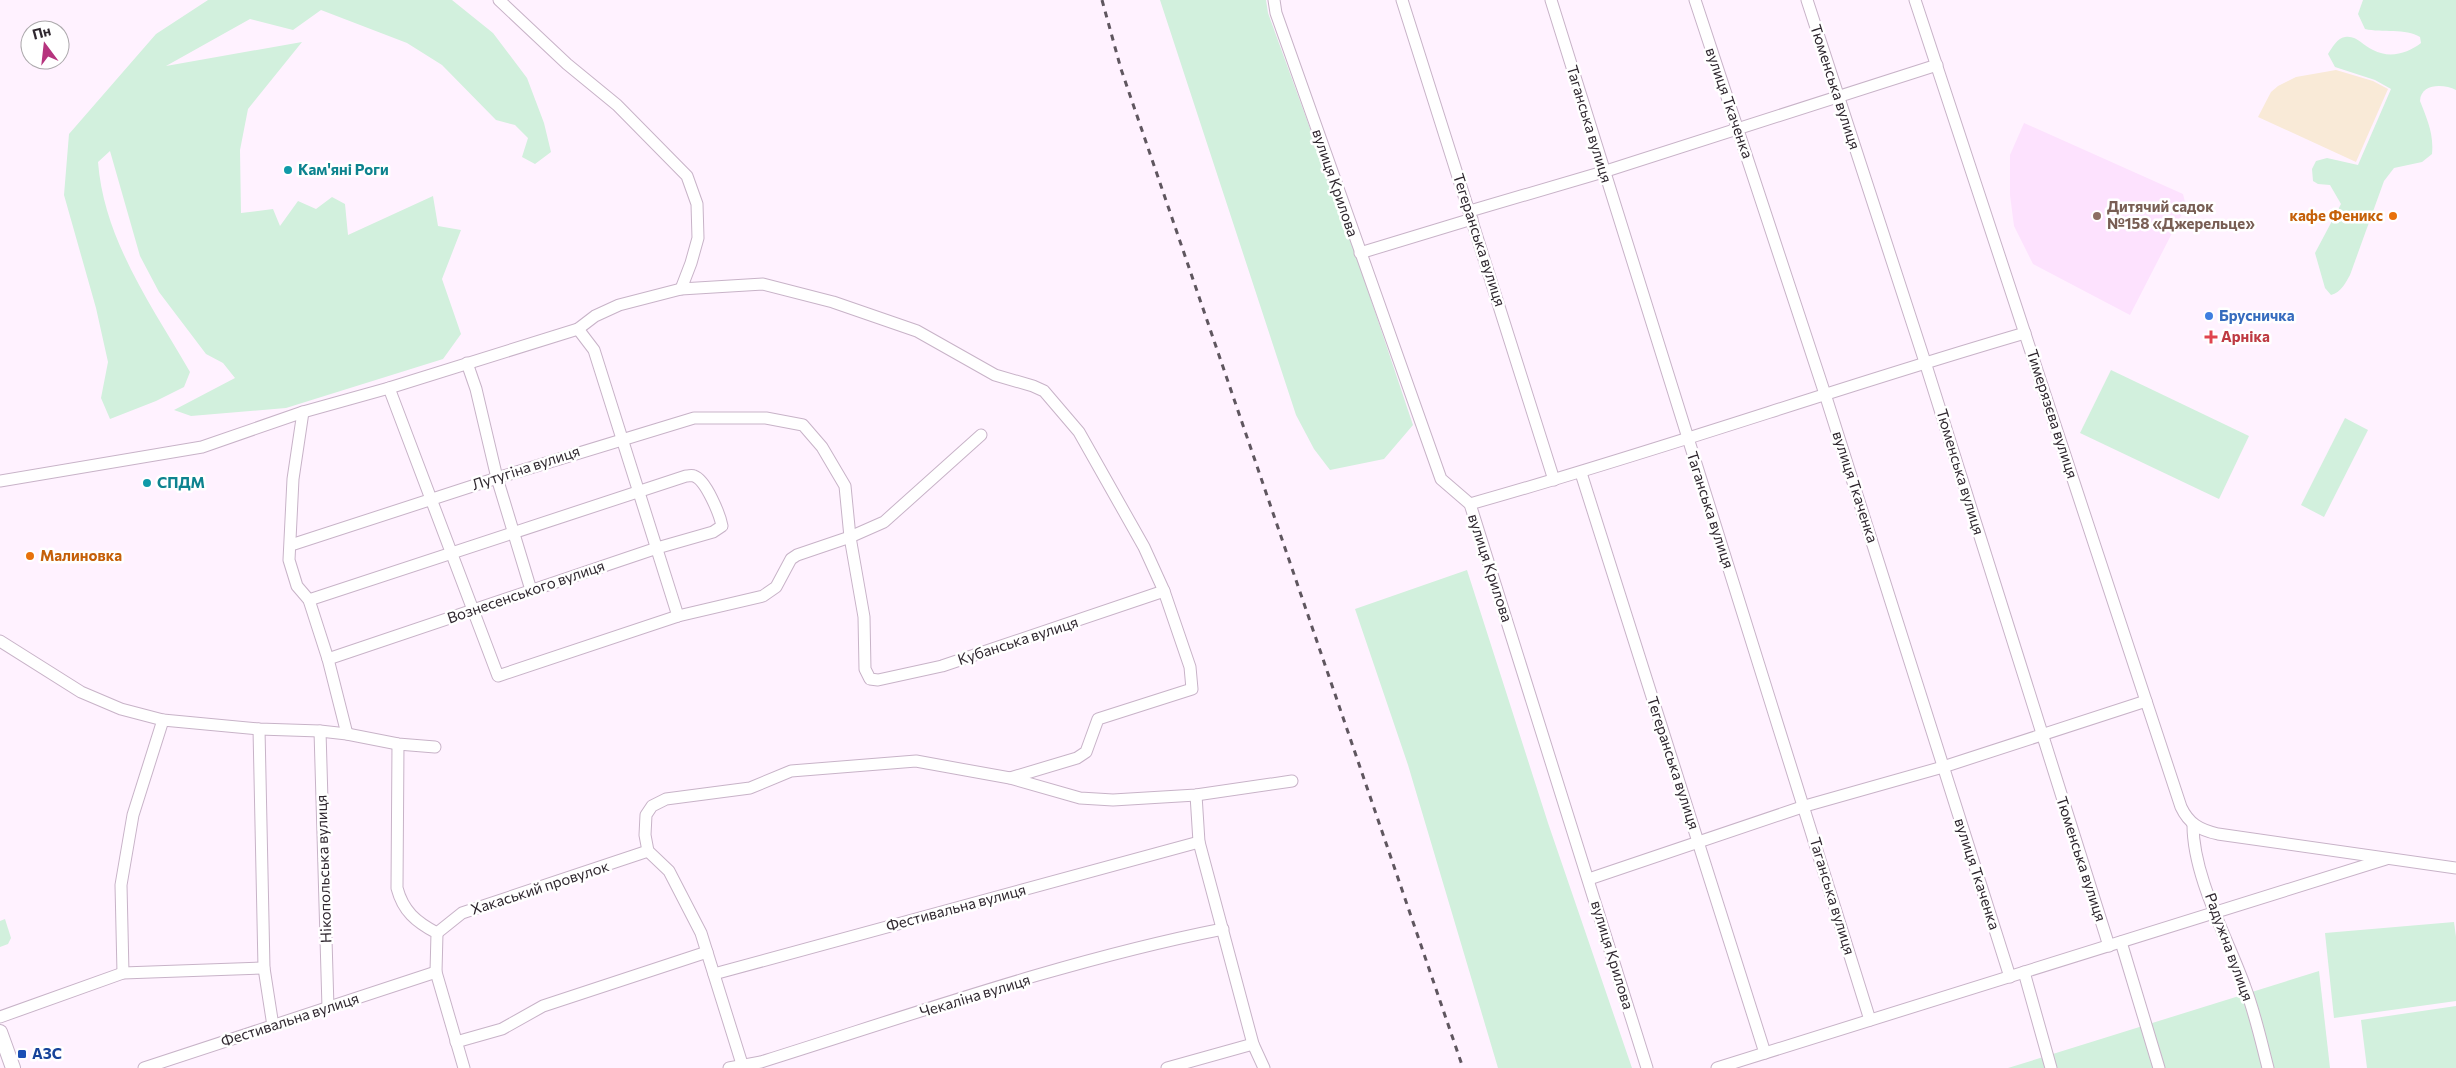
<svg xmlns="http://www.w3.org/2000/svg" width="2456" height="1068" viewBox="0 0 2456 1068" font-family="Commissioner,sans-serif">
<rect width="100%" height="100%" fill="#fff2ff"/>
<!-- built -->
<polygon fill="#fde2fe" points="2024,123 2183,194 2186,206 2130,315 2033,264 2014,226 2010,195 2010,155"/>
<!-- industrial -->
<polygon fill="#f9ead7" points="2336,70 2373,81 2388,89 2356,162 2258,117 2271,92 2278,86 2296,77"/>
<!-- green -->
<g fill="#d2f0dd">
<path d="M208,0H452L493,33L527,78L544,123L551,152L535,164L522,157L528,138L515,125L496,120L442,65L407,43L321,10L293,30L250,19L166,66L302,42L248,109L240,150L241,213L273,209L280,226L298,201L316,209L332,197L345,204L348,235L433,196L438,226L461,230L442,279L461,334L443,359L286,408L191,416L174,410L235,378L223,363L206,354L159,292L140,256L110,151L98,162C104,240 152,306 190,372L184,387L156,401L110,419L101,398L108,362L96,308L64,195L69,134L156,34Z"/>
<polygon points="1160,0 1266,0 1268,13 1355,252 1413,425 1384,459 1330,470 1314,449 1296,415"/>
<path d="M2363,0H2456V90C2444,84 2421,83 2420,101C2427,119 2434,134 2432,154L2422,162L2394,168L2384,181L2350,275C2345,284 2341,292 2331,295L2325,288L2315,253L2341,204L2330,185L2318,184L2313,181L2312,169L2316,161L2327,158L2358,165L2391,89L2375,80L2335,67L2328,54C2332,48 2337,38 2345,37C2357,35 2363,46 2373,50C2390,59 2408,53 2421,43L2420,37C2406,28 2382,33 2365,29L2358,14Z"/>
<polygon points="2111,370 2249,436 2219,499 2080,433"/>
<polygon points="2345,418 2368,430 2324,517 2301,505"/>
<polygon points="1467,570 1548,823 1632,1068 1498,1068 1408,765 1355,609"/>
<polygon points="5,919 11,938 8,944 0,947 0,921"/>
<polygon points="2454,922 2456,937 2456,1001 2334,1018 2325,933"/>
<polygon points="2319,971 2330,1068 2008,1068"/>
<polygon points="2456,1006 2456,1068 2367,1068 2361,1020"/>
</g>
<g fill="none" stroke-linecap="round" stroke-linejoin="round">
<defs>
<g id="minor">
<polyline points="499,0 567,64 617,105 687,176 697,204 698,238 691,263 681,289"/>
<polyline points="1274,0 1276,13 1441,479 1470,504 1647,1068"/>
<polyline points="1402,0 1554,480"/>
<polyline points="1551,0 1870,1020"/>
<polyline points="1695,0 1825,394 2010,977"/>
<polyline points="1807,0 1925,362 2109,946"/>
<path d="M1915,0L2181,807C2189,824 2200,830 2218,834L2456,868"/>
<polyline points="1470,211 1603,172 1937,65"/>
<polyline points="1360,253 1472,219"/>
<polyline points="578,329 594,350 678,616"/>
<polyline points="467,363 476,389 497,478 531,590"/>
<polyline points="389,388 498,676 678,616 763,596 776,587 791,559 797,555 850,537 884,522 981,435"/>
<polyline points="303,412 293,479 289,560 297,586 309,600 328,659 347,734"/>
<polyline points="1581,473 1765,1053"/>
<polyline points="0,481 202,447 303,412 389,388 578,329 595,316 619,305 681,289 763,284 833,302 917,331 995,375 1033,386 1044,391 1079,432 1144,547 1164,591 1190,667 1192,689 1098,719 1086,752 1077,758 1010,778"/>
<path d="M1470,504C1656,452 1839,387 2025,333"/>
<polyline points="291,545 497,478 694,418 766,418 803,425 822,447 845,486 850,537 864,617 865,669 870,679 878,680 942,666 1164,591"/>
<path d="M309,600L686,476C689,476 692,475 694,476C706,480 720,515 722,526L713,532L657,548L328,659"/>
<polyline points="0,641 81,692 121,709 163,720 259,729 320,731 347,734 398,744 435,747"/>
<polyline points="259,729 264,968 273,1026"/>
<polyline points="320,731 328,1008"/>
<path d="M398,744L397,888C403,911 416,922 437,933L436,972L464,1068"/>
<polyline points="1196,795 1199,842 1253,1044 1264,1068"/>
<path d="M2193,825C2193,877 2228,939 2245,987C2255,1013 2261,1041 2268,1068"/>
<polyline points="1589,879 1805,806 1943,767 2146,701"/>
<polyline points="437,933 462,913 648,851"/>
<polyline points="2121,942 2159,1068"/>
<polyline points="2024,972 2051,1068"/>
<polyline points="123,973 121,885 133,815 163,720"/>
<polyline points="714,974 1199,842"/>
<polyline points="0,1017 123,973 264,968"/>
<polyline points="456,1042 502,1029 543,1006 707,952"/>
<polyline points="742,1064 701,933 669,871 648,851 645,835 646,815 652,806 666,799 750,788 791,771 916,761 1010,778 1080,798 1113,800 1196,795 1292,781"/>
<polyline points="144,1068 436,972"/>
<path d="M729,1068L761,1062C914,1014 1066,960 1223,929"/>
<polyline points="1167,1068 1253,1044"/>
<polyline points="1717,1068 2386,859"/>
</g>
<polyline id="major" points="0,1032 13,1068"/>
</defs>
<!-- minor casing -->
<use href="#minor" stroke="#c8b3c8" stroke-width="13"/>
<!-- major casing -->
<use href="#major" stroke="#c8b3c8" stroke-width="16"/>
<!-- minor -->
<use href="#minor" stroke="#fff" stroke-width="11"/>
<!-- major -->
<use href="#major" stroke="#fff" stroke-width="14"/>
<!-- rail -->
<polyline stroke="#5f565f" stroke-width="3" stroke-dasharray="6 6" stroke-linecap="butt" points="1102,0 1121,69 1463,1068"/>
</g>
<!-- markers -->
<g fill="#0f9aa8" stroke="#fff" stroke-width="2">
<circle cx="288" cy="170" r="5"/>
<circle cx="147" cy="483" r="5"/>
</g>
<circle fill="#8d6e63" stroke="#fff" stroke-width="2" cx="2097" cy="216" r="5"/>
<g fill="#e8710a" stroke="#fff" stroke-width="2">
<circle cx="2393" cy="216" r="5"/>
<circle cx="30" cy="556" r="5"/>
</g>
<circle fill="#3f7fe0" stroke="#fff" stroke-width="2" cx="2209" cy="316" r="5"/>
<path fill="#e0444e" stroke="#fff" stroke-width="2" d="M2208.5 329.5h5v5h5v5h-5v5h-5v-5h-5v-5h5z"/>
<rect fill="#1a4fb4" stroke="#fff" stroke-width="2" x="17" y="1049" width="10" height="10" rx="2.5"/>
<g text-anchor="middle" stroke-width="5" stroke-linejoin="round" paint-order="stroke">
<!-- street labels -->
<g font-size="15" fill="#2f272f" stroke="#fff">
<text transform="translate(1835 87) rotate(72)" y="5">Тюменська вулиця</text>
<text transform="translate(1729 103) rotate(71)" y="5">вулиця Ткаченка</text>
<text transform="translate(1589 124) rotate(73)" y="5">Таганська вулиця</text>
<text transform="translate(1335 183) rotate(71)" y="5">вулиця Крилова</text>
<text transform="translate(1479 240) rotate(72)" y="5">Тегеранська вулиця</text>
<text transform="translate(2052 414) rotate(72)" y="5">Тимерязєва вулиця</text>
<text transform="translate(526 468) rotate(-18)" y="5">Лутугіна вулиця</text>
<text transform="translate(1960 472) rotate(73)" y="5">Тюменська вулиця</text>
<text transform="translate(1855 487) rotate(72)" y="5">вулиця Ткаченка</text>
<text transform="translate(1710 510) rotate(72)" y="5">Таганська вулиця</text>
<text transform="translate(1490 568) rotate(72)" y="5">вулиця Крилова</text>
<text transform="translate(526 592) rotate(-19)" y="5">Вознесенського вулиця</text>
<text transform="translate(1018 641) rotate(-18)" y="5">Кубанська вулиця</text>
<text transform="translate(1673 763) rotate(72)" y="5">Тегеранська вулиця</text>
<text transform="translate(2081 859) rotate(72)" y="5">Тюменська вулиця</text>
<text transform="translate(324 869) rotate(-92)" y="5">Нікопольська вулиця</text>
<text transform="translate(1977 874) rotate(72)" y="5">вулиця Ткаченка</text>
<text transform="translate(540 888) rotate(-18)" y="5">Хакаський провулок</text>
<text transform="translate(1832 896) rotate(73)" y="5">Таганська вулиця</text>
<text transform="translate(956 908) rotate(-15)" y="5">Фестивальна вулиця</text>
<text transform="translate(2229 947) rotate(70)" y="5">Радужна вулиця</text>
<text transform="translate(1612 955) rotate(73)" y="5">вулиця Крилова</text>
<text transform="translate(975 996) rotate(-17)" y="5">Чекаліна вулиця</text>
<text transform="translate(290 1020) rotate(-18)" y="5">Фестивальна вулиця</text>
</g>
<!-- culture labels -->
<g font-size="15" font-weight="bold" fill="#0d838f" stroke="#fff" text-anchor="start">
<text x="298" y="175">Кам'яні Роги</text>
<text x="157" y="488">СПДМ</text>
</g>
<!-- education labels -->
<g font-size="15" font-weight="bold" fill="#785e54" stroke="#fff" text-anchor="start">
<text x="2107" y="212">Дитячий садок<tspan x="2107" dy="17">№158 «Джерельце»</tspan></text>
</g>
<!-- food labels -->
<g font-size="15" font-weight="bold" fill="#c56008" stroke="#fff" text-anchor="end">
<text x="2383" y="221">кафе Феникс</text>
<text x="40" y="561" text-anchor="start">Малиновка</text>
</g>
<!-- shop labels -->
<g font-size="15" font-weight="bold" fill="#366cbe" stroke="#fff" text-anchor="start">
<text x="2219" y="321">Брусничка</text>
</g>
<!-- health labels -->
<g font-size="15" font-weight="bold" fill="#be3a42" stroke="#fff" text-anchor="start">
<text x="2221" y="342">Арніка</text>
</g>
<!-- transit labels -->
<g font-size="15" font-weight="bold" fill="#164399" stroke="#fff" text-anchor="start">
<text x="32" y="1059">АЗС</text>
</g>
</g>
<!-- north arrow -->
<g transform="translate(45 45) rotate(345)"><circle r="24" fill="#ffffff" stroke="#aca9ac"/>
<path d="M0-4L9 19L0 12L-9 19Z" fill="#b6347e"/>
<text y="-8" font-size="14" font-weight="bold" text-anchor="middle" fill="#2f272f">Пн</text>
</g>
</svg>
